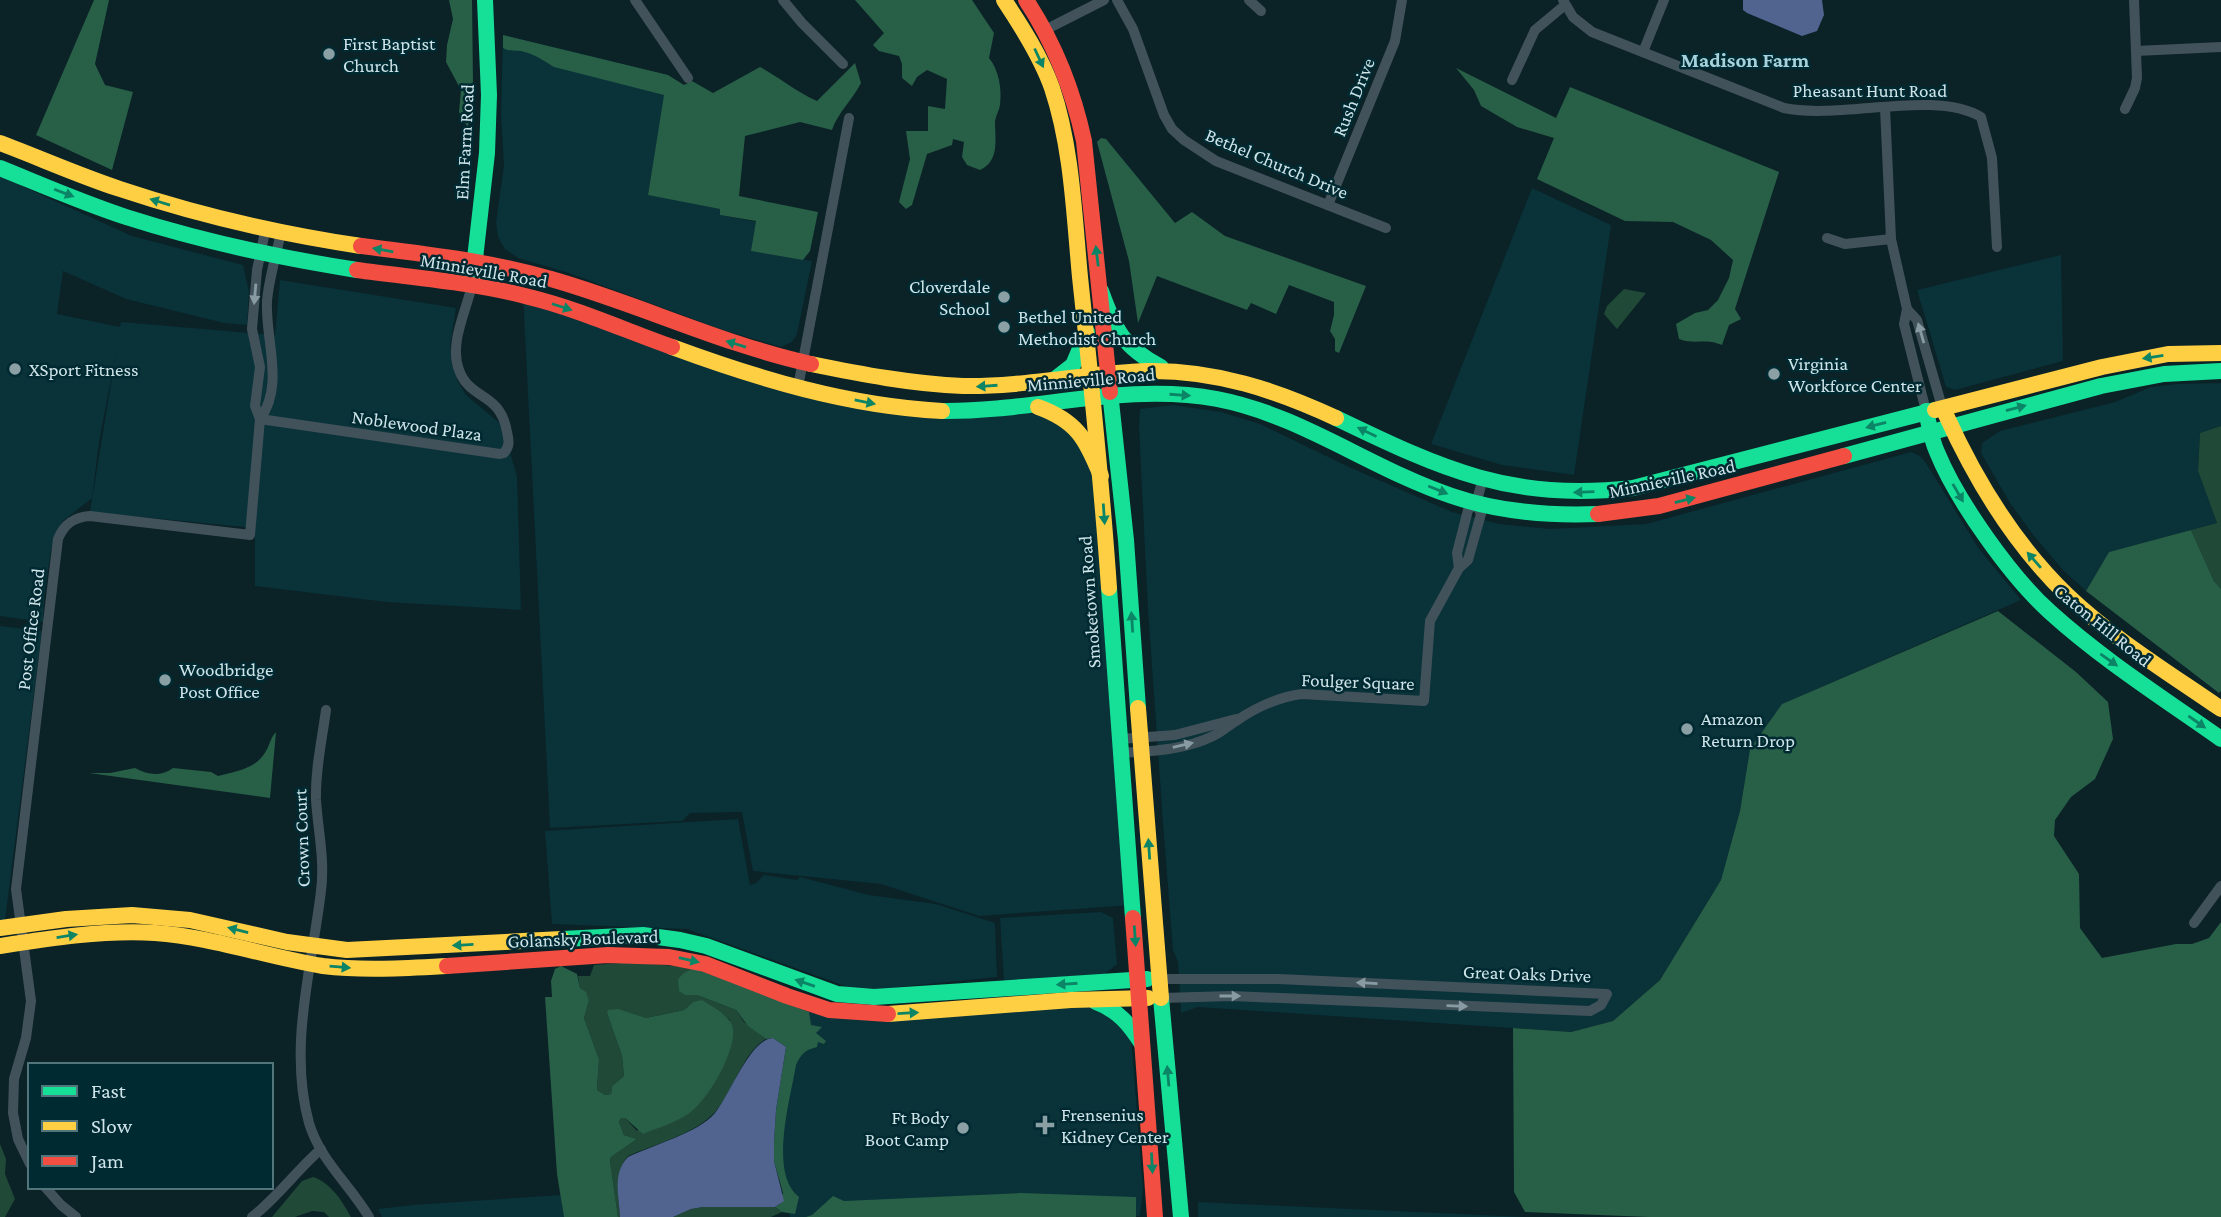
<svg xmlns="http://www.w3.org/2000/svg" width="2221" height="1217" viewBox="0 0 2221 1217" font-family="'Crimson Pro',serif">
<rect width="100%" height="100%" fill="#0b2227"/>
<!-- built -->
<g fill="#093239">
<polygon points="503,35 668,75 648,194 720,209 720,215 756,222 752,251 812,261 797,334 792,342 781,347 720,329 569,273 518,258 505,249 498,237 496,222 504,166 501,115"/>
<polygon points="0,176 132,236 243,265 249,292 247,325 224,323 126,299 63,271 57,314 120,327 121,322 275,335 280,280 456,308 450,346 457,380 466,395 502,425 517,476 521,610 387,602 255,586 255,528 90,512 116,353 99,442 92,498 63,521 51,550 44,597 43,622 0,616"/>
<polygon points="1532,188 1611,225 1574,475 1502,465 1431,444"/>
<polygon points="2061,255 2063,361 1955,390 1946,387 1917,290"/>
<polygon points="523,295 852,400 1053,412 1092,454 1132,905 979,916 881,884 753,871 742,812 690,813 682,821 550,828"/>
<polygon points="2221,383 2221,426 2200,433 2198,471 2217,523 2109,552 2086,591 2062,569 2034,536 2010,503 1981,453 1982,443 2000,431 2115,402 2151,387 2178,384"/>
<polygon points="1173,405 1221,412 1260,424 1349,467 1452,512 1499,524 1550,529 1646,524 1911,452 1920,456 1926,463 1979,549 2021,600 1782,704 1750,749 1740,811 1721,880 1660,980 1613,1021 1571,1032 1198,1007 1181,1013 1178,962 1173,950 1164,836 1148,610 1139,426 1140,409"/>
<polygon points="0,626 42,631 5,920 0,921"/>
<polygon points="738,819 750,885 756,883 764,875 797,880 800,877 869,895 936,904 995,923 997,977 859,991 687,929 552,924 545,831"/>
<polygon points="1101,912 1113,918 1117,964 1105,974 1004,981 1000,918"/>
<polygon points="1081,1005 1107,1009 1131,1036 1143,1189 1140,1216 958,1213 935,1217 790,1217 779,1157 802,1007 824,1013"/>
<polygon points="561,1195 564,1217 382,1217 378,1209 413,1205"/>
<polygon points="1198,1202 1526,1217 1198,1217"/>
</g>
<!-- green -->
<g fill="#204937">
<polygon points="1624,289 1646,293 1617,329 1604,314 1607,306"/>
<polygon points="2221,426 2221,589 2214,581 2191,530 2217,523 2198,471 2200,433"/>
<path d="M632,962L694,968L686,995H697L736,1010L744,1022L766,1039C741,1053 733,1095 712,1115C693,1134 653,1145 628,1156C613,1173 619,1196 620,1217H618L610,1162L611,1157L637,1139L624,1135L619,1122L621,1118H625L637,1131L730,1020L709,1004L693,1002L684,1010L646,1018L607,1013L622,1056L624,1076L612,1086L611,1094L605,1095L597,1090L599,1059L584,1018L589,1001L580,988L578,976H590L594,965Z"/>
<polygon points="0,1144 6,1159 5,1174 15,1199 5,1217 0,1217"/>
<path d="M313,1177C330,1182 343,1202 351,1217H329L324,1212L312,1211L295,1217H272L302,1181Z"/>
<polygon points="703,1207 775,1207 782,1212 771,1217 673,1217 691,1209"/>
</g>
<!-- forest -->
<g fill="#285f47">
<polygon points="94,0 109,0 95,64 105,85 133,92 112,170 36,135"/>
<polygon points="449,0 472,0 473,82 468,128 459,112 461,90 446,62 447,45 453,19"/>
<path d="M855,0H972L994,33L989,58C999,70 1002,89 1000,105C999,111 996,115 995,121C995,139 1000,161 980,170L967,165L962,157L964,142L953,139L952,145L927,154L912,205L906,209L899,202L910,159L906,131H928V106L945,109L947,79L927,70L917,77L912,86L902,78V64L899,56L879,51L873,45L884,33Z"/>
<path d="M503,35L668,75L684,85L692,81L713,93L760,67C780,78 796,92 817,101L855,63L861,83C853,99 837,114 832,130L800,122L745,136L739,196L818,212L810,251L803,260L751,251L756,221L720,215V209L648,195L664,95L554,67C543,60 534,54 521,51C514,50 510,52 503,48Z"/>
<path d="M1456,68L1556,118L1570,87L1779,172L1735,309L1741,319L1729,325L1722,345C1705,338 1695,345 1679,339L1676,324L1695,313L1708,310L1718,300L1729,278L1733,260L1711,240L1673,222L1625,221L1537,179L1554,138L1517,127L1481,106L1474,90Z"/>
<polygon points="1101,138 1106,139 1175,223 1192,212 1225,236 1366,286 1339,353 1335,351 1335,339 1330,331 1334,315 1334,302 1289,285 1276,314 1251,303 1247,310 1157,276 1138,323 1129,261 1097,142"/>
<polygon points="2191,530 2214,581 2221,589 2221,691 2219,693 2086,591 2109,552"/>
<polygon points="1998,611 2076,672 2108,702 2113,739 2095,779 2071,797 2055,820 2054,836 2079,874 2080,928 2102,958 2176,944 2192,944 2209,938 2221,922 2221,1217 1649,1217 1525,1212 1514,1192 1513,1028 1571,1032 1613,1021 1660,980 1721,880 1740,811 1750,749 1782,704"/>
<path d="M276,732L270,798L89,773H110L135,768C148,775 161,777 173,768L211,772L218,776C237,771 256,769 266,751C270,744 271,737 276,732Z"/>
<path d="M561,966L577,974L580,988L586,992L589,1001L584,1018L599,1059L597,1090L605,1095L611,1094L612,1086L624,1076L622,1056L607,1013L608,1010L618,1009L646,1018L684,1010L693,1002L702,1000C712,1006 732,1017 733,1029C736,1052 707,1102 688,1114C675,1123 657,1128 643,1134L625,1118H621L619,1122L624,1135L637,1139L611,1157L610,1161L618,1217H564L557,1174L545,997H552L551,981L555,969Z"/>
<path d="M694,968L809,1012L811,1025L822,1027L816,1033L826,1041L824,1044L818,1042L817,1047C805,1050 801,1054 796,1065C791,1097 768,1174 799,1197L795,1214L782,1212L775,1207L780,1204L783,1193L774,1161V1143L776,1110L786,1047L773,1038L766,1039L748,1026L736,1010L697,995H685L679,991L678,979L684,973Z"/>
<polygon points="1021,1193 1136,1197 1136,1217 806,1217 812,1215 833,1196 844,1201"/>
</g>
<!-- water -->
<g fill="#50648f">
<polygon points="1743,0 1822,0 1824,15 1817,31 1802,36 1747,13 1743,10"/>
<path d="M773,1038L786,1047L776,1110L774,1143V1161L784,1201L775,1207H703L691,1209L673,1217H620C619,1196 612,1173 628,1157C653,1145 698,1133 715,1113C730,1095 750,1039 773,1038Z"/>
</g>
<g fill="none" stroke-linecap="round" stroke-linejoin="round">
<!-- street -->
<g stroke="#42525b" stroke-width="10">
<polyline points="635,0 688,78"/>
<polyline points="783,0 802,23 843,64"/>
<polyline points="1117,0 1133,29 1164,115 1172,129 1184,140 1216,161 1386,228"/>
<polyline points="1249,0 1261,11"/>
<path d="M1563,0L1573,17L1592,32L1784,108C1841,120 1934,89 1981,117L1992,158L1997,247"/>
<polyline points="1045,30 1104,0"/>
<polyline points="2136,51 2221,47"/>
<polyline points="1643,52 1664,0"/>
<polyline points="1512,80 1535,30 1565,5"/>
<polyline points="1885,108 1891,239 1907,309 1904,324 1926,411"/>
<polyline points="2125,109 2135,88 2137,78 2134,0"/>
<polyline points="1328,205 1395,41 1402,0"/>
<polyline points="1827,238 1845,244 1891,239"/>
<polyline points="1907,309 1917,320 1942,407"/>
<polyline points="798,387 849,118"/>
<path d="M260,419L500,454L504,453C510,446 509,441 507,432C500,391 470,401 459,370C449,343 466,312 472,285"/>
<polyline points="260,419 255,406 260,367 252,329 257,270 266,227"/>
<polyline points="1459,568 1457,553 1468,510 1476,503 1483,479"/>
<path d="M326,710C322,740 315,770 316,800C318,831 325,859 321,891C312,967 288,1047 309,1123C320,1160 350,1185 369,1217"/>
<polyline points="1120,739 1175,735 1236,719"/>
<path d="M1121,753C1152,751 1185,750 1213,736C1222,732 1228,726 1236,721C1255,708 1279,697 1302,694L1424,701L1430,621L1459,568L1468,560L1481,514L1476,503"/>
<polyline points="2194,923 2221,886"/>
<polyline points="1160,979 1278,979 1607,994 1601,1005 1590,1011 1232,996 1161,998"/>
<path d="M30,1164L18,1139L13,1113L14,1079L26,1038L31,1001L16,889L58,539C64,524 74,517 90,516L250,535L260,419C285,385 265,340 267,301C269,277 277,254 281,231"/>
<polyline points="45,1187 61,1205 76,1217"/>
<path d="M252,1217C277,1198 296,1171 321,1149"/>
</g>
<!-- fast -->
<g stroke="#16e098" stroke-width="16">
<path d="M0,168C42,185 83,203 126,217C201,241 280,258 357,270"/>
<polyline points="472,285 487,153 489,95 485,0"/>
<path d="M1101,291C1115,330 1123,347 1161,367"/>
<polyline points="1055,379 1073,365 1087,332"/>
<polyline points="1110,392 1126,540 1138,708"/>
<path d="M942,411C1034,412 1125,382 1217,399C1301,415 1371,469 1452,496C1499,512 1548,516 1598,514"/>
<path d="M1926,411C1929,424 1931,439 1937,452C1957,501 2011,577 2050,612C2103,660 2163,698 2221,739"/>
<path d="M1336,418C1444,470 1510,501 1633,488L1935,410"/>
<polyline points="1844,456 2101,386 2164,374 2221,371"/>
<polyline points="1109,588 1133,918"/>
<polyline points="562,939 643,935 680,940 706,946 837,994 874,997 1147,979"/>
<polyline points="1161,998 1181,1217"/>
<path d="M1096,1002C1118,1010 1130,1025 1142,1044"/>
</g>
<!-- slow -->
<g stroke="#ffcf43" stroke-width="16">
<path d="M1004,0C1022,27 1041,57 1052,88C1072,148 1074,214 1080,277C1091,380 1102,484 1109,588"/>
<path d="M0,143C40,158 80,176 120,189C198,215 280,234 361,246"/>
<path d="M672,347C759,379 848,406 942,411"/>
<path d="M811,364C860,374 912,384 963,386C1025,387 1086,373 1148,371C1215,370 1276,390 1336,418"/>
<path d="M1038,407C1077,421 1086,439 1101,476"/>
<polyline points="1935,410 2102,367 2168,354 2221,353"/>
<path d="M1946,415C1976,481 2014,544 2067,595C2113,639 2169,673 2221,709"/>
<polyline points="1138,708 1161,998"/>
<polyline points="0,928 66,919 132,915 190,920 287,942 347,950 562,939"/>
<path d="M0,946C51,938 103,930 155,933C212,937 267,957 323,966C364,971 406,968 447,966"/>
<polyline points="888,1014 1071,1000 1148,998"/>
</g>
<!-- jam -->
<g stroke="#f24e42" stroke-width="16">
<path d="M1026,0C1055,44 1073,90 1084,141L1110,392"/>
<path d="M361,246C425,254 489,261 551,279C639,304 721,344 811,364"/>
<path d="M357,270C415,278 473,282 529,297C578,309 624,330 672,347"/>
<polyline points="1598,514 1659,506 1844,456"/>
<polyline points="1133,918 1155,1217"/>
<polyline points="447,966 608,955 669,957 705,964 787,996 829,1010 888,1014"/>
</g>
</g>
<!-- one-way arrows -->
<defs><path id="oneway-solid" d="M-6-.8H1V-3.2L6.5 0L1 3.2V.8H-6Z" transform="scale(1.75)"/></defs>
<g fill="#0b8565">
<use href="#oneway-solid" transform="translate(1039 58) rotate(65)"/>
<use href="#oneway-solid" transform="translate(64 193) rotate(21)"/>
<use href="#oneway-solid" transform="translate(160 202) rotate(-163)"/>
<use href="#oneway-solid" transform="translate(383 250) rotate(-170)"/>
<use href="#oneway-solid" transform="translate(1097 256) rotate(-97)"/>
<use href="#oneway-solid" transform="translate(562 307) rotate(18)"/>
<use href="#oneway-solid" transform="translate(736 344) rotate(-163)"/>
<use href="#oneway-solid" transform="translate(2153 357) rotate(171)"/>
<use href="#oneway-solid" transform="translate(987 386) rotate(176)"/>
<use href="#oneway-solid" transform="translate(1180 395) rotate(4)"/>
<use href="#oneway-solid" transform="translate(865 402) rotate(11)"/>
<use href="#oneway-solid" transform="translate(2016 408) rotate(-15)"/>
<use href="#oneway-solid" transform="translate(1876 425) rotate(165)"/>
<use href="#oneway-solid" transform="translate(1367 432) rotate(-154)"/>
<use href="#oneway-solid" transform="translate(1438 490) rotate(22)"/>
<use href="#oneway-solid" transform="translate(1584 492) rotate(178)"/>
<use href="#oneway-solid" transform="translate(1958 493) rotate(60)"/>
<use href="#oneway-solid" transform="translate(1685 500) rotate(-14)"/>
<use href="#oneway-solid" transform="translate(1104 514) rotate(86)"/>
<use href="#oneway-solid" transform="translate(2034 560) rotate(-131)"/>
<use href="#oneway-solid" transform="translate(1132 622) rotate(-94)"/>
<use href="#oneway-solid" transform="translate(2109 660) rotate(35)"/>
<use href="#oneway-solid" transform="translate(2197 722) rotate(35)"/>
<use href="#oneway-solid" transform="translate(1149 849) rotate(-94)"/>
<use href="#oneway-solid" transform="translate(238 930) rotate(-166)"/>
<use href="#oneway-solid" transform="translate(67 936) rotate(-9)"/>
<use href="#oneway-solid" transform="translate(1135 936) rotate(86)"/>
<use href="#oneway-solid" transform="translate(463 945) rotate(177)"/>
<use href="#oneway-solid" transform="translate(689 960) rotate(13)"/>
<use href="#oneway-solid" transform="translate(340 967) rotate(5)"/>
<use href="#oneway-solid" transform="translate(805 983) rotate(-161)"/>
<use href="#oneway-solid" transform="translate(1067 984) rotate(176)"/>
<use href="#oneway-solid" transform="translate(908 1013) rotate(-3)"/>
<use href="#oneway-solid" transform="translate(1168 1076) rotate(-95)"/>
<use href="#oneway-solid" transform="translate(1152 1163) rotate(87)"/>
</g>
<g fill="#889ba2">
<use href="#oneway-solid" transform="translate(255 294) rotate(95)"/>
<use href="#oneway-solid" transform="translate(1921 333) rotate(-106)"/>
<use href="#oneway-solid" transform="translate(1183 745) rotate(-13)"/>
<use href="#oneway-solid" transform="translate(1367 983) rotate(-177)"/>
<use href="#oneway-solid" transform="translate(1230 996)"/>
<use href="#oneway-solid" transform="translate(1457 1006) rotate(2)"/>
</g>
<!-- markers -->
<g fill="#8aa0a5" stroke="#002a32" stroke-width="2.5">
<circle cx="329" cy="54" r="7"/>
<circle cx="1004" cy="297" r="7"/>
<circle cx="1004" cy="327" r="7"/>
<circle cx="15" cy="369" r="7"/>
<circle cx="1774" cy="374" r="7"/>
<circle cx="165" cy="680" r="7"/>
<circle cx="1687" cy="729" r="7"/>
<path d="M1041.5 1114.5h7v7h7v7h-7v7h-7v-7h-7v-7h7z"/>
<circle cx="963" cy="1128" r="7"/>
</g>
<g text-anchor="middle" stroke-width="5" stroke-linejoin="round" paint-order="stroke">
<!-- poi labels -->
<g font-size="19" fill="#cee4e9" stroke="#002a32" text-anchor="start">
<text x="343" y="50">First Baptist<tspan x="343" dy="22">Church</tspan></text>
<text x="990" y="293" text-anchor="end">Cloverdale<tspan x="990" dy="22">School</tspan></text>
<text x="1018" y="323">Bethel United<tspan x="1018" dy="22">Methodist Church</tspan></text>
<text x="1788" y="370">Virginia<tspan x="1788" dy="22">Workforce Center</tspan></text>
<text x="29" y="376">XSport Fitness</text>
<text x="179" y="676">Woodbridge<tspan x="179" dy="22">Post Office</tspan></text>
<text x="1701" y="725">Amazon<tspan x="1701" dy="22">Return Drop</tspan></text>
<text x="1061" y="1121">Frensenius<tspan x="1061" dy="22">Kidney Center</tspan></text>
<text x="949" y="1124" text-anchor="end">Ft Body<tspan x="949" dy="22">Boot Camp</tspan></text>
</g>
<!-- street labels -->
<g font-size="19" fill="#cee4e9" stroke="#002a32">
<text x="1870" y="97">Pheasant Hunt Road</text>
<text transform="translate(1353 97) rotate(-68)" y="7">Rush Drive</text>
<text transform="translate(464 142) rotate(-87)" y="7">Elm Farm Road</text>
<text transform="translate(1277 163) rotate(23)" y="7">Bethel Church Drive</text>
<text transform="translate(484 270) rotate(10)" y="7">Minnieville Road</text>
<text transform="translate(1091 379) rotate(-5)" y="7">Minnieville Road</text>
<text transform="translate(417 425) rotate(8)" y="7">Noblewood Plaza</text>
<text transform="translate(1672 478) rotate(-12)" y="7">Minnieville Road</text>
<text transform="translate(1089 602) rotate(-94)" y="7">Smoketown Road</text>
<text transform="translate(2103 625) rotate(39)" y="7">Caton Hill Road</text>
<text transform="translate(30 629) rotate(-83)" y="7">Post Office Road</text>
<text transform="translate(1358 681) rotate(2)" y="7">Foulger Square</text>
<text transform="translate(301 838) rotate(-92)" y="7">Crown Court</text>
<text transform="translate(583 938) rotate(-2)" y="7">Golansky Boulevard</text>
<text transform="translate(1527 973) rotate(2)" y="7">Great Oaks Drive</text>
</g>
<!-- neighbourhood labels -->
<g font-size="21" font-weight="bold" fill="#a6d2dd" stroke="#002a32">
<text x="1745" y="67">Madison Farm</text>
</g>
</g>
<!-- legend -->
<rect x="28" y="1063" width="245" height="126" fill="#002a32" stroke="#52747b" stroke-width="2"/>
<rect x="42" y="1086" width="35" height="10" fill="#16e098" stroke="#52747b" stroke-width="2"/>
<text x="91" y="1098" font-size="21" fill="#cee4e9">Fast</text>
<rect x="42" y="1121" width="35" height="10" fill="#ffcf43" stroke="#52747b" stroke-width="2"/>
<text x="91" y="1133" font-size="21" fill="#cee4e9">Slow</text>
<rect x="42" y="1156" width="35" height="10" fill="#f24e42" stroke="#52747b" stroke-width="2"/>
<text x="91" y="1168" font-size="21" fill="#cee4e9">Jam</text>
</svg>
